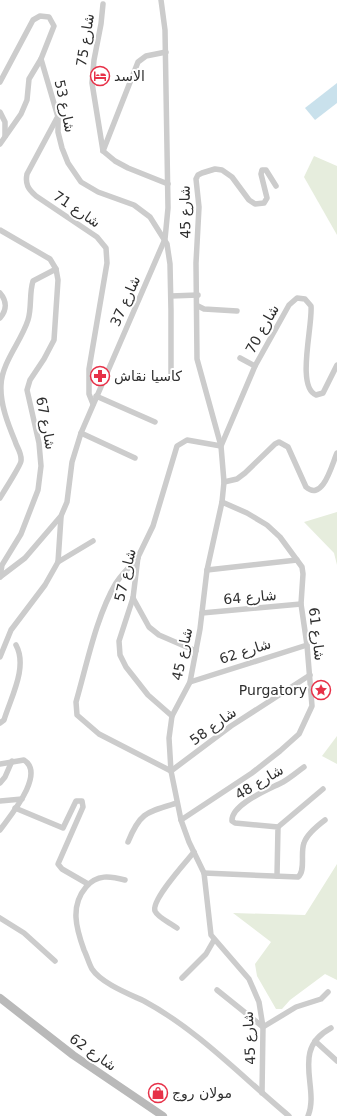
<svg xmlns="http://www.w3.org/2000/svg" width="337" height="1116" viewBox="0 0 337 1116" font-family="'DejaVu Sans','Noto Naskh Arabic',sans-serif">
<rect width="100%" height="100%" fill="#fff"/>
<!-- green -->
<g fill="#e6eddd">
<polygon points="314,156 337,166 337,235 304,177"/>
<polygon points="337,512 337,565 334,553 304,522"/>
<polygon points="337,736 337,764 322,756"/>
<polygon points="337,864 337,980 325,974 290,1000 282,1009 276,1009 257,976 255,964 271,942 233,913 305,915"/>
</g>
<!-- water -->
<polygon fill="#c9e1ec" points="337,83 337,103 315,120 305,108"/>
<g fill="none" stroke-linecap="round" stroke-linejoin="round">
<!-- street -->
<g stroke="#ccc" stroke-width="5.5">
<polyline points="103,4 101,24 94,60 92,83 103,151 115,161 128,168 168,184"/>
<polyline points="0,82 33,20 40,16 49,17 54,26 41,59 58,117 58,132 62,148 68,163 81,182 98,192 134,205 150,217 167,244 170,264 171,311 171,379"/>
<polyline points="0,112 5,122 5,136"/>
<path d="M57,118L27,174C25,184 28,189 36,196L97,237L106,248L107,263L89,369V394L93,404"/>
<polyline points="0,144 21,114 27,100 29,79 41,59"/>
<polyline points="103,151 138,62 146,56 166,52"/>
<polyline points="0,230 50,259 56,269 58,280 54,340 44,359 30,380 27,390 39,443 41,466 38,490 21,534 2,565 0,577"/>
<path d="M0,293C7,301 7,310 0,318"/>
<polyline points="171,296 198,295"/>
<polyline points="198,306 204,309 237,311"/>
<polyline points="240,358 255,366"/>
<polyline points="96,396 155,422"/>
<polyline points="81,433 135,458"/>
<path d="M224,482L237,479L245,473L275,444L279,442L288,447L306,487C323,502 332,464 337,453"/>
<path d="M0,498C4,491 21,465 21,461C22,453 17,448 15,441C8,424 0,404 1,385C2,362 21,342 28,320C32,307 29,294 33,281L56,269"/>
<path d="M138,558C130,566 122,574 116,583C96,617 87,664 76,702L77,715L99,734L171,771L231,726L310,675"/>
<polyline points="58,562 93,541"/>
<polyline points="207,570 297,560"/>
<polyline points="0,577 25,558 61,516 67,502 72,462 81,433 165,239 168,208 165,30 161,0"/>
<polyline points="133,598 149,627 159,635 196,651"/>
<polyline points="202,613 301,604"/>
<polyline points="0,657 11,630 45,585 58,562 61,517"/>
<polyline points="190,682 307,645"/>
<path d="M172,716L148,695L126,667L120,655L119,641L133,598L138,557L153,526L177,446L187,440L221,446L255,366L289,305L297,298L305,299L311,306C313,325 296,387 316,395L323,393L337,365"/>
<path d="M0,723L4,720C11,697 28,667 16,645"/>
<path d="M0,764L24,760C46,774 10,816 0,830"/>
<polyline points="0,783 5,777 12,761"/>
<polyline points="0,801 22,799"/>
<polyline points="15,808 63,828 76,801 82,801 83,807 58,864 62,869 88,884"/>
<polyline points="181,820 252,773 280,751 299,734 312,706 307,645 301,604 303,574 302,567 280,537 267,525 247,513 222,502"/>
<polyline points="278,827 323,789"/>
<path d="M128,842C140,812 147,812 177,803"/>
<path d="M204,873L298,877C306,871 300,853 304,843C307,834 317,826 325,820"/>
<path d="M277,876L278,827L235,823L232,821C231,804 270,789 283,782C290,778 297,772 304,767"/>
<path d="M125,880C110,876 97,874 86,887C70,906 76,928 84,950C87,956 89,964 92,969C101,983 129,994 144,1001C198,1030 242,1077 289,1116"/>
<polyline points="0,918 24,933 55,961"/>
<path d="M177,928C171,923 158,918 155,911C151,900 186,862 194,852"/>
<polyline points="182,978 206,954 214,940"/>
<polyline points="217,990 263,1027 296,1007 321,999 328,992"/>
<polyline points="315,1041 337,1061"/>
<polyline points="262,1093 263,1027 259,1002 249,979 211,935 204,873 189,842 181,820 171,771 169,738 172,716 190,682 200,629 207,570 222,502 224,482 221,446 197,359 196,263 199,207 196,179 198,175 202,173 215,169 222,170 232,177 249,200 255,204 264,203 267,198 261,174 262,170 266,170 276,186"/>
<path d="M308,1116C320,1087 290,1050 331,1028"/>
</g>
<!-- secondary -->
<polyline stroke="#b9b9b9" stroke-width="8" points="0,998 73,1055 163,1116"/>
</g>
<!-- icons -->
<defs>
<symbol id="hotel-ring" viewBox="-11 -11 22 22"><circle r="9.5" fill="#fff" stroke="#e73148" stroke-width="1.5"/><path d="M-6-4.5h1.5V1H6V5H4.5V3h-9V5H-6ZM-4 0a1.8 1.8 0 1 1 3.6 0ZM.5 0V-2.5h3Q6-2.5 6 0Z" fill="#e73148"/></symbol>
<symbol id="pharmacy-ring" viewBox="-11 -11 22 22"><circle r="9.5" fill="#fff" stroke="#e73148" stroke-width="1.5"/><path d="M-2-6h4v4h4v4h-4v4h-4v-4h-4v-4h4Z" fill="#e73148"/></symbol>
<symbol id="sight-ring" viewBox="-11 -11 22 22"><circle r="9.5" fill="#fff" stroke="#e73148" stroke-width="1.5"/><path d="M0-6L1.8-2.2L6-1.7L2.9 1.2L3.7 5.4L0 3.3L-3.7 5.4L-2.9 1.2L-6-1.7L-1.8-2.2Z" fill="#e73148"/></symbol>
<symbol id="shop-ring" viewBox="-11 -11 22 22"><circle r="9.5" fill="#fff" stroke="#e73148" stroke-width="1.5"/><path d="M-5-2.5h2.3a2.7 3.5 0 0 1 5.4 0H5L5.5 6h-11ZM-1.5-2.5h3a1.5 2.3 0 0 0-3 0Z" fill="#e73148"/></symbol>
</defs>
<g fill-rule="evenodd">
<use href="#hotel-ring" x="89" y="65" width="22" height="22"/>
<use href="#pharmacy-ring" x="89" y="365" width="22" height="22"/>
<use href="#sight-ring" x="310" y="679" width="22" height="22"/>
<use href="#shop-ring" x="147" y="1082" width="22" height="22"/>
</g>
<g text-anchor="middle" stroke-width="4" stroke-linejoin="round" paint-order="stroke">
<!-- street labels -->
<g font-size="14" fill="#2f2f2f" stroke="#fff">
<text transform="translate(85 40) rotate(-81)" y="5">شارع 75</text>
<text transform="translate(65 106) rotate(78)" y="5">شارع 53</text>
<text transform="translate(77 209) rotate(34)" y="5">شارع 71</text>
<text transform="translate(185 212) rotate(-91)" y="5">شارع 45</text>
<text transform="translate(125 301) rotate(-66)" y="5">شارع 37</text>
<text transform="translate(262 329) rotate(-61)" y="5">شارع 70</text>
<text transform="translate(46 423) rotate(79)" y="5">شارع 67</text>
<text transform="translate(125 575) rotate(-77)" y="5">شارع 57</text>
<text transform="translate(250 597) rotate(-5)" y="5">شارع 64</text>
<text transform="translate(317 634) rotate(83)" y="5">شارع 61</text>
<text transform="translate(245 651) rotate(-18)" y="5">شارع 62</text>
<text transform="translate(182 654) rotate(-78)" y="5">شارع 45</text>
<text transform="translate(213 726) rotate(-36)" y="5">شارع 58</text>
<text transform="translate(259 782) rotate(-31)" y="5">شارع 48</text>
<text transform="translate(249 1038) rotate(-93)" y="5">شارع 45</text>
<text transform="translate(93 1052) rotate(35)" y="5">شارع 62</text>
</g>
<!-- poi labels -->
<g font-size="14" fill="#2f2f2f" stroke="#fff" text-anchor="start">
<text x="114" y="81">الاسد</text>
<text x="114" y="381">كاسيا نقاش</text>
<text x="307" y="695" text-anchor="end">Purgatory</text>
<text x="172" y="1098">مولان روج</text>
</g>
</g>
</svg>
